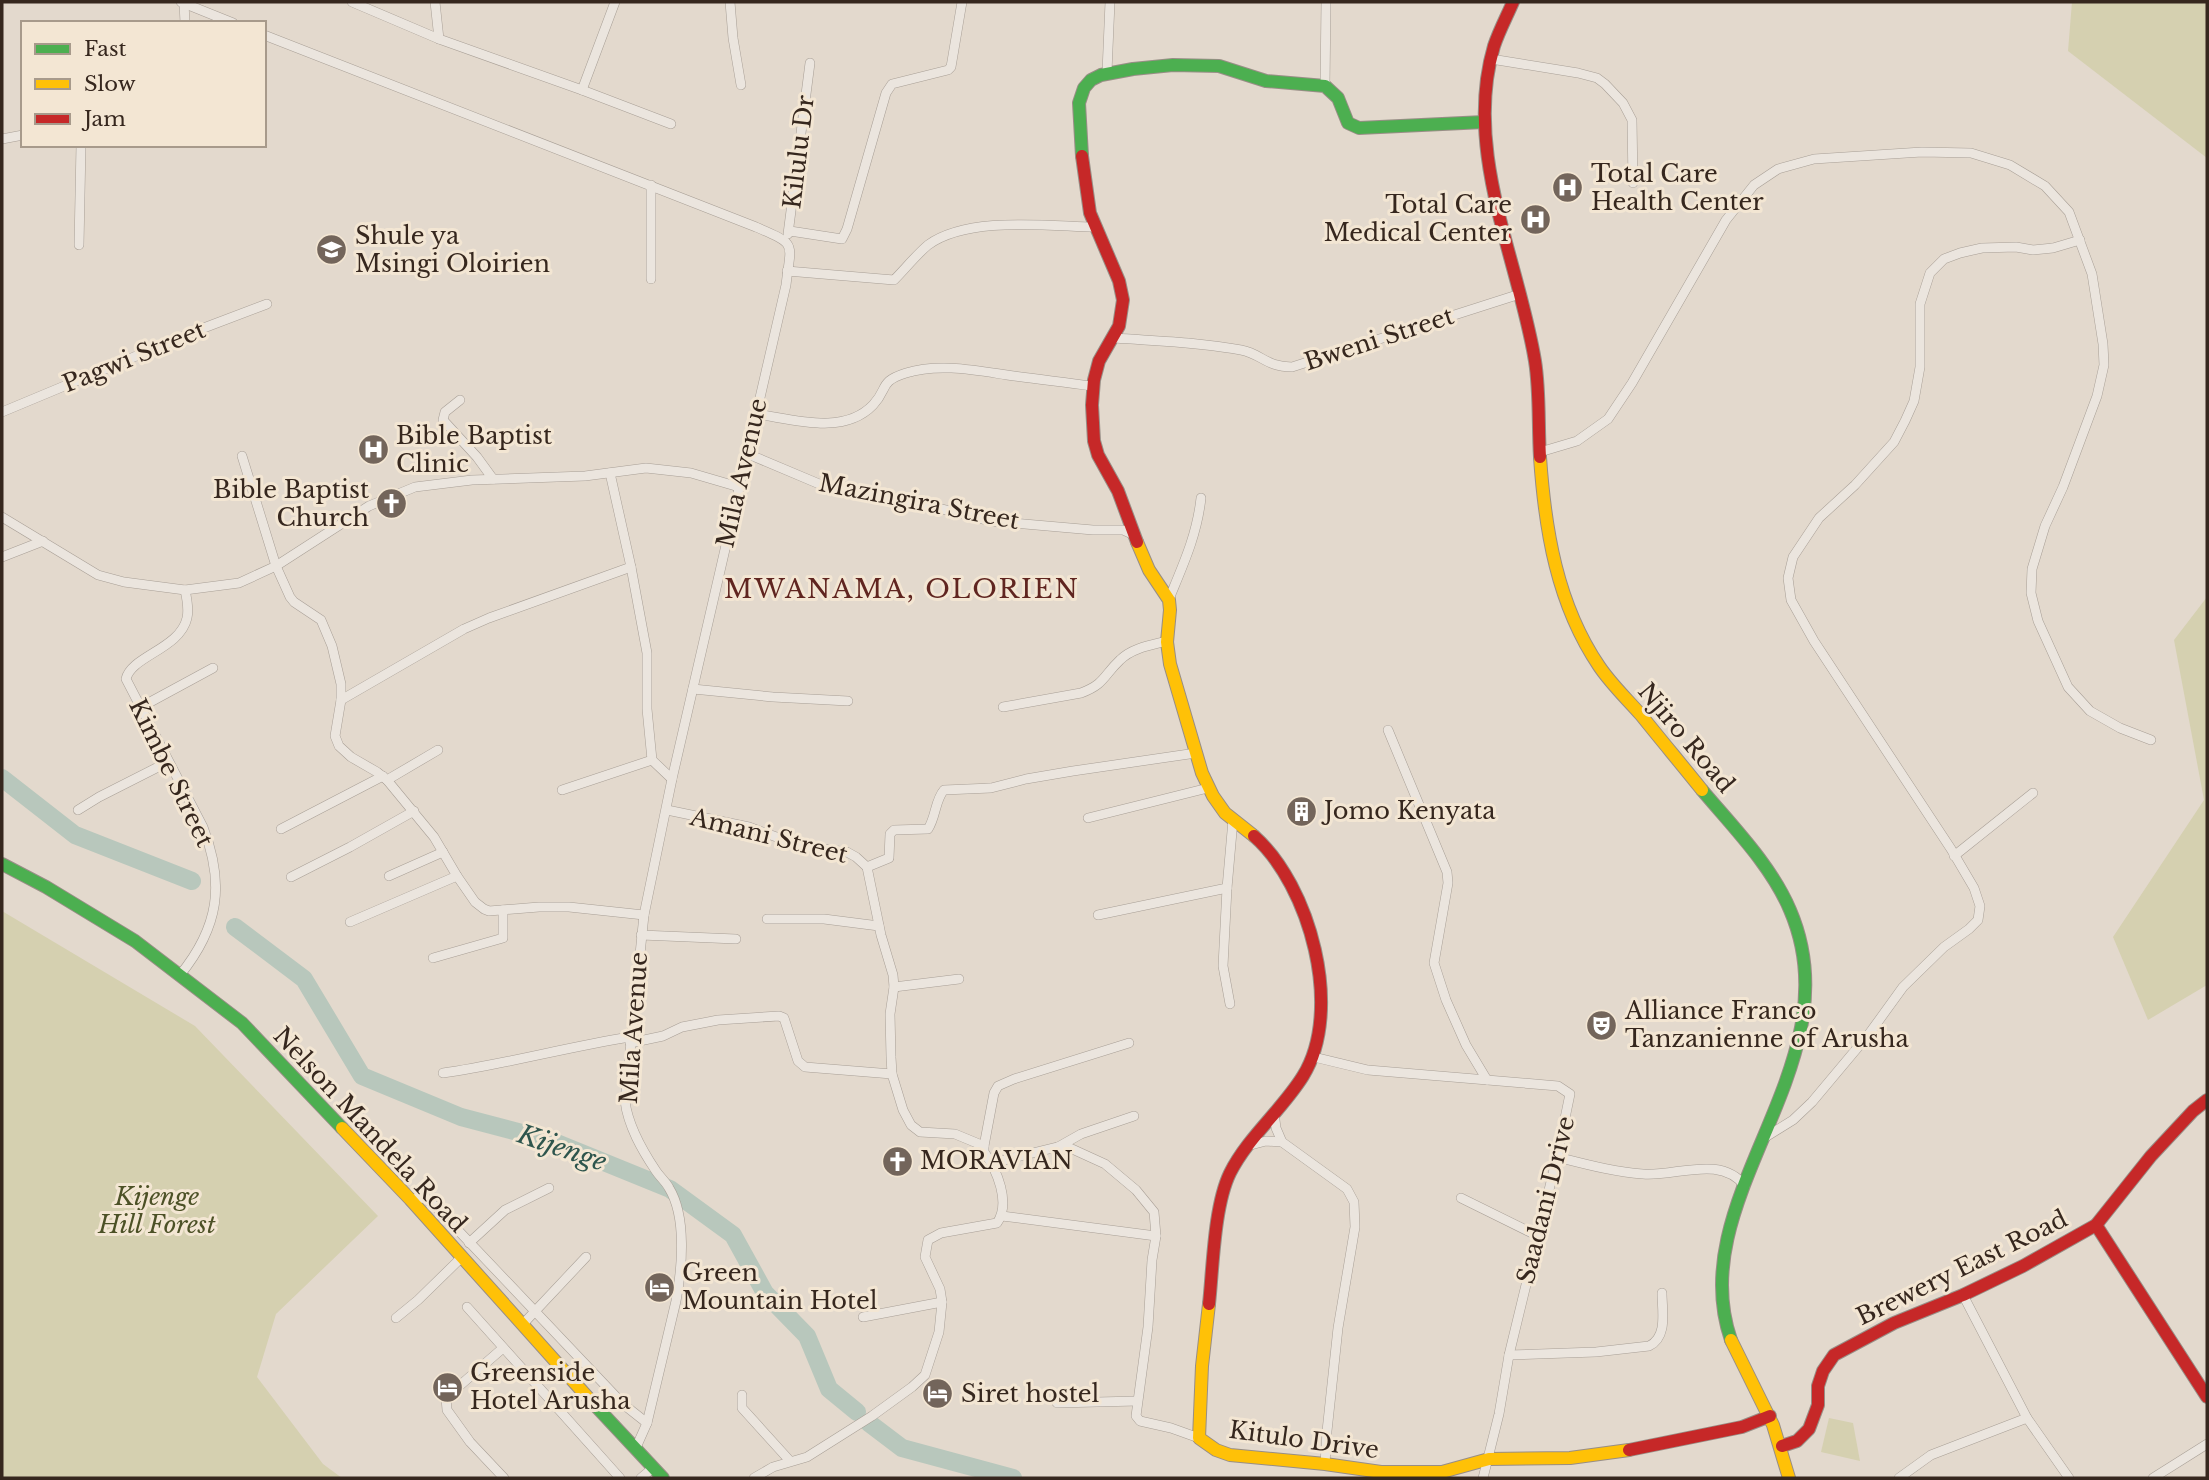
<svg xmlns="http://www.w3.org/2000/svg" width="2209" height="1480" viewBox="0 0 2209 1480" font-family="'Libre Baskerville',serif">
<rect width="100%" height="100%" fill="#e3d9cd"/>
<!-- green -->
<g fill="#d5d0b0">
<polygon points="2072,2 2207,2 2207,158 2068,51"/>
<polygon points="2207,597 2207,985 2148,1020 2113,937 2204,800 2174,640"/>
<polygon points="2,911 195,1026 378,1216 276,1314 257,1377 323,1464 342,1478 2,1478"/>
<polygon points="1829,1418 1853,1423 1860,1461 1821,1452"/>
</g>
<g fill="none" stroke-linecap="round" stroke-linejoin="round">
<!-- river -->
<g stroke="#b8c7bc" stroke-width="18">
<polyline points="2,778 75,835 192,881"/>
<polyline points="235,927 304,979 362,1076 461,1117 552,1141 670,1189 733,1235 765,1293 807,1336 829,1389 857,1412"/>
<polyline points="869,1423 902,1448 1013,1478"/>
</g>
<defs>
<g id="street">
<polyline points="181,2 233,23"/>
<polyline points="352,2 439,39 582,90 671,124"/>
<polyline points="435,2 439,39"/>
<polyline points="730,2 733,38 741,85"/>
<polyline points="184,3 185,23"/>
<path d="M264,35L756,227C798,245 791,242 786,285L672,779L644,915L625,1101C628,1126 642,1150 656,1171C660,1177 666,1182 669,1188C687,1217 682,1269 676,1301L647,1423L635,1450"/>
<polyline points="1491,59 1578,73 1597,78 1605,84 1623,103 1632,120 1633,183"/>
<polyline points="1107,72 1110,2"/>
<polyline points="1325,86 1326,2"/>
<polyline points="582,90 615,2"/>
<polyline points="2,139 23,135"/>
<polyline points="790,231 842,239 847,229 886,93 892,84 948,70 951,67 962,2"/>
<polyline points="788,234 810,63"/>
<polyline points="79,245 81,145"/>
<path d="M787,271L894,280C905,269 916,255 928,245C968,216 1047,226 1094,227"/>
<polyline points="651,279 651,185"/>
<path d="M1115,338C1156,341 1200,342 1241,350C1262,354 1266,367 1292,367L1520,294"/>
<polyline points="460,400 445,412 443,420 477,457 493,479"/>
<polyline points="2,412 201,329 267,304"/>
<path d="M756,414C793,419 843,436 873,405C889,388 878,382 906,373C938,363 974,370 1007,375C1035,379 1063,382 1092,386"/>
<polyline points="1540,452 1577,441 1608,419 1632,383 1726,220 1754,185 1778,169 1814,159 1922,152 1971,153 2010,165 2045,186 2069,212 2092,274 2103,344 2104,365 2097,396 2063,487 2045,526 2032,569 2031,593 2038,621 2068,687 2090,711 2120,728 2151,740"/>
<polyline points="748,454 824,486 902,499 990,521 1093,530 1123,530 1136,536"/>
<polyline points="242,456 276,566 290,597 294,602 321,620 332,646 341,684 341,700 335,736 339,746 351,757 377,772 387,780 434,837 457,876 475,902 484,909 489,911 539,907 569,907 644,915"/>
<polyline points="610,473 631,567 647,653 647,709 652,760 672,779"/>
<polyline points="2,517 98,575 124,582 185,590 239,583 276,566 369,506 415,487 472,480 585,476 646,468 691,473 739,487"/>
<polyline points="2,557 43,541"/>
<path d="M1169,599C1183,565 1197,535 1201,498"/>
<polyline points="693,689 773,697 848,701"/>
<polyline points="341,700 464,629 489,618 631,567"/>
<polyline points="141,707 213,668"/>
<path d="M1003,707L1081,693C1105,684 1103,676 1120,660C1132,648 1151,645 1167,641"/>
<polyline points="1388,730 1447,872 1448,883 1434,963 1446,1000 1466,1045 1487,1080"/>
<polyline points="387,780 438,750"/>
<polyline points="562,790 652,760"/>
<polyline points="78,810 99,797 168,762"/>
<path d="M667,810L749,827L801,846L847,852L856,857L867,867L881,935L893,975L894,987L890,1014L891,1057L892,1074L903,1110L911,1125L920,1132L955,1134L984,1146V1152C997,1170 1011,1203 997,1223L941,1233L928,1240L925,1257L940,1289L942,1302L939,1332L925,1375L912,1387L872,1416L807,1457L773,1467L754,1478"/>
<polyline points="1088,818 1208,788"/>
<polyline points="281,829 383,776"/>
<polyline points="1954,856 2033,793"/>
<path d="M867,867L889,858L890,834L894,830L928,829C936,817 935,800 944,790L991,788L1026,779L1073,771L1196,753"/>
<polyline points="389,876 443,852"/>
<polyline points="291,877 350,847 414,811"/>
<polyline points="1227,888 1223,966 1230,1004"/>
<polyline points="1098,915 1227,888 1233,820"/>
<polyline points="767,919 824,919 879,926"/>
<polyline points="350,922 457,876"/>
<polyline points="641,935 736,939"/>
<polyline points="433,958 503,938 503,910"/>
<path d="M180,975C219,927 225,884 203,827L126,679C131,656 180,649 187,618C189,609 187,599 185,590"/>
<polyline points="894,987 959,979"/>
<polyline points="630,1043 663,1036 682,1027 718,1020 779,1016 784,1018 798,1061 805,1067 892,1074"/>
<polyline points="1314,1057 1368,1070 1558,1086 1570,1094 1557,1157 1509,1355 1499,1414 1483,1478"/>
<path d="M443,1073C506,1064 567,1047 630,1037"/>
<polyline points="1274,1112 1276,1128 1282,1142"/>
<polyline points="1764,1138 1793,1120 1812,1102 1869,1034 1903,987 1944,947 1969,929 1978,920 1980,906 1974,888 1951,849 1814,641 1791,600 1788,578 1793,557 1819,518 1855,485 1894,442 1905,421 1914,401 1920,367 1920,304 1930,273 1944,259 1960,253 1982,248 2016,247 2033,250 2053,248 2080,240"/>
<polyline points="984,1146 994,1093 998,1086 1014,1079 1129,1043"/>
<polyline points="1247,1146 1266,1141 1282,1142 1347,1189 1354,1202 1355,1227 1338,1328 1327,1431 1325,1464"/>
<polyline points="1058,1147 1081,1134 1134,1116"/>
<path d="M1557,1157C1585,1164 1614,1172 1643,1174C1676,1177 1720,1154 1745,1186"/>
<polyline points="992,1163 1057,1147 1070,1148 1105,1164 1136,1190 1154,1212 1156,1236 1152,1260 1148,1327 1136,1416 1140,1421 1171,1428 1199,1438"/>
<polyline points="1461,1198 1538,1236"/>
<polyline points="410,1199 425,1198 435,1206 623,1404 647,1423"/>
<polyline points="1002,1216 1156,1236"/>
<polyline points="469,1243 505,1210 549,1188"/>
<polyline points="1963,1295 2027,1418 2069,1478"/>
<polyline points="467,1307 620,1478"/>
<polyline points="863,1317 942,1302"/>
<polyline points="396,1318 418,1300 461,1258"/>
<polyline points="523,1324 586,1257"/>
<polyline points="503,1348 450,1394 446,1398 447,1410 470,1442 504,1478"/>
<path d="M1509,1355L1596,1352L1649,1346C1668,1337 1662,1311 1662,1293"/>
<polyline points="742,1395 742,1408 790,1461"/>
<polyline points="1057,1403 1137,1401"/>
<polyline points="641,1478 653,1468"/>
<polyline points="1899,1478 1931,1455 2027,1418"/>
<polyline points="2153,1478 2207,1444"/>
</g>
<g id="fast">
<polyline points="1082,156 1079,103 1084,88 1091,80 1101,75 1133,69 1173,65 1219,66 1266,81 1325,86 1338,98 1348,123 1359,128 1484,122"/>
<path d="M1702,790C1733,827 1771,865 1790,910C1857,1065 1681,1196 1731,1340"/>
<polyline points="2,864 46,887 135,941 242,1023 342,1128"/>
<polyline points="591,1401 663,1478"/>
</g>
<g id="slow">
<path d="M1540,457C1545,530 1557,604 1599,666C1611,684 1627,699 1641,715C1661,740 1682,765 1702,790"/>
<polyline points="1137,542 1149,570 1169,600 1170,610 1167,642 1170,664 1202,773 1213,796 1225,813 1254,836"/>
<polyline points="342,1128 410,1199 591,1401"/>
<polyline points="1209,1304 1202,1366 1199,1438 1216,1450 1230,1455 1325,1464 1381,1472 1442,1472 1489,1459 1570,1458 1629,1450"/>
<polyline points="1731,1340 1773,1425 1789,1478"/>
</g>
<g id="jam">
<path d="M1513,2C1507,16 1499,31 1494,46C1463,151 1518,258 1535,361C1540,392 1538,425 1540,457"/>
<polyline points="1082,156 1090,213 1119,281 1123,300 1119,326 1099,361 1094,380 1092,405 1094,441 1098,455 1118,491 1137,542"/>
<polyline points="2096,1225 2207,1397"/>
<path d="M1209,1304C1213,1267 1214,1206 1230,1173C1248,1137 1282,1110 1303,1076C1344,1010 1310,885 1254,836"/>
<polyline points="1782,1446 1797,1441 1809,1429 1818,1405 1818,1386 1823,1371 1834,1355 1894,1323 1963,1295 2023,1266 2096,1225 2151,1156 2193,1111 2207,1100"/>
<polyline points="1629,1450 1742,1427 1770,1416"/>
</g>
</defs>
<!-- street casing -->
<use href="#street" stroke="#a89f96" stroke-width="10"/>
<!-- fast casing -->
<use href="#fast" stroke="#988e86" stroke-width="14"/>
<!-- slow casing -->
<use href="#slow" stroke="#988e86" stroke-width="14"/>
<!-- jam casing -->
<use href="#jam" stroke="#988e86" stroke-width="14"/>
<!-- street -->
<use href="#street" stroke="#ebe5de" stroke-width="9"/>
<!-- fast -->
<use href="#fast" stroke="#4caf50" stroke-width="12"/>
<!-- slow -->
<use href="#slow" stroke="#ffc107" stroke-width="12"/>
<!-- jam -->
<use href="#jam" stroke="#c62828" stroke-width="12"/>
</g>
<!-- icons -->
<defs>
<symbol id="hospital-disc" viewBox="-11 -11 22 22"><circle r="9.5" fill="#73655b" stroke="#f3e6d3"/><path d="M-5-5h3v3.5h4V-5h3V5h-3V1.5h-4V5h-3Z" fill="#fff"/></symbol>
<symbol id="school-disc" viewBox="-11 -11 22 22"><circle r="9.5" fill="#73655b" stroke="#f3e6d3"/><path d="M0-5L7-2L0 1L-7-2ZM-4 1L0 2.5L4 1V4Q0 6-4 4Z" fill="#fff"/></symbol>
<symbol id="church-disc" viewBox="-11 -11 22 22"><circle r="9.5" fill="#73655b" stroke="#f3e6d3"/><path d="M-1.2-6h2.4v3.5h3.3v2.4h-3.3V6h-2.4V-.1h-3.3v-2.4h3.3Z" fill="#fff"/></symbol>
<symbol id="building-disc" viewBox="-11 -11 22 22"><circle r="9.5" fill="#73655b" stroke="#f3e6d3"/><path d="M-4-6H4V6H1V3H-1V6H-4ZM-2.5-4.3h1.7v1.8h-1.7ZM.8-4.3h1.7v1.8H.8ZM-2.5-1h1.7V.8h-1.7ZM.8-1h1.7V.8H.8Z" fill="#fff"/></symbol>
<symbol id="theatre-disc" viewBox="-11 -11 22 22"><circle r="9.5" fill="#73655b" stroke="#f3e6d3"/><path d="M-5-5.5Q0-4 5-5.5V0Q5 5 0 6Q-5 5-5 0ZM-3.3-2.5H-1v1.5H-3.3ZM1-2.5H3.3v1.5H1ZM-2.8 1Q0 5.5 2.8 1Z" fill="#fff"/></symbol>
<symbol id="hotel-disc" viewBox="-11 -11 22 22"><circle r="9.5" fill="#73655b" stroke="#f3e6d3"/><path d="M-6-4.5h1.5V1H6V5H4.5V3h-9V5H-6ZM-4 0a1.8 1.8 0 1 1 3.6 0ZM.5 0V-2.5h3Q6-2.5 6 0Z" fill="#fff"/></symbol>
</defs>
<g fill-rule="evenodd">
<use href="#hospital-disc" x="1550" y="170" width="35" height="35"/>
<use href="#hospital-disc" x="1518" y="202" width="35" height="35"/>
<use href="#school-disc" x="314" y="232" width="35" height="35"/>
<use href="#hospital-disc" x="356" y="432" width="35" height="35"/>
<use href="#church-disc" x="374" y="486" width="35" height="35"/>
<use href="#building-disc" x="1284" y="794" width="35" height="35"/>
<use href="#theatre-disc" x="1584" y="1008" width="35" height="35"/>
<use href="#church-disc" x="880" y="1144" width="35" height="35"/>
<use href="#hotel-disc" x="642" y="1270" width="35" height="35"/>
<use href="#hotel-disc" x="430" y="1370" width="35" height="35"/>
<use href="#hotel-disc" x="920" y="1376" width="35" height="35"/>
</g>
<g text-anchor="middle" stroke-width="6" stroke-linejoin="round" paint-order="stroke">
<!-- street labels -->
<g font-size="24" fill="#36271e" stroke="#f3e6d3">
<text transform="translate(799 152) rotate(-83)" y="8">Kilulu Dr</text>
<text transform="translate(1379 339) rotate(-18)" y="8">Bweni Street</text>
<text transform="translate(134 357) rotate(-22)" y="8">Pagwi Street</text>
<text transform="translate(742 473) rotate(-77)" y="8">Mila Avenue</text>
<text transform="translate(919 502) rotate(11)" y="8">Mazingira Street</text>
<text transform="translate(1686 738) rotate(50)" y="8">Njiro Road</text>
<text transform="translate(171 773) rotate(64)" y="8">Kimbe Street</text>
<text transform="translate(769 836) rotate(14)" y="8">Amani Street</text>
<text transform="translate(634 1028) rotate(-86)" y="8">Mila Avenue</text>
<text transform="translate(370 1130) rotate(47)" y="8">Nelson Mandela Road</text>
<text transform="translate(1546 1200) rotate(-76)" y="8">Saadani Drive</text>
<text transform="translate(1962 1268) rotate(-26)" y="8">Brewery East Road</text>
<text transform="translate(1304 1440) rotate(8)" y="8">Kitulo Drive</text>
</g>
<!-- poi labels -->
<g font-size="24" fill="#36271e" stroke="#f3e6d3" text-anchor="start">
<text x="1591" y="182">Total Care<tspan x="1591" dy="28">Health Center</tspan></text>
<text x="1512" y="213" text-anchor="end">Total Care<tspan x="1512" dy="28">Medical Center</tspan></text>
<text x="355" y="244">Shule ya<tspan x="355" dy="28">Msingi Oloirien</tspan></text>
<text x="396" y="444">Bible Baptist<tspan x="396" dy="28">Clinic</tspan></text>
<text x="369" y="498" text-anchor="end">Bible Baptist<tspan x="369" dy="28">Church</tspan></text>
<text x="1324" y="819">Jomo Kenyata</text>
<text x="1625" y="1019">Alliance Franco<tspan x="1625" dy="28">Tanzanienne of Arusha</tspan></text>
<text x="920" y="1169">MORAVIAN</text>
<text x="682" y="1281">Green<tspan x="682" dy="28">Mountain Hotel</tspan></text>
<text x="470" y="1381">Greenside<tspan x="470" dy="28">Hotel Arusha</tspan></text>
<text x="961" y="1402">Siret hostel</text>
</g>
<!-- park labels -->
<g font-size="24" font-style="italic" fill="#4c5126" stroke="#f3e6d3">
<text x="157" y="1205">Kijenge<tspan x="157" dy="28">Hill Forest</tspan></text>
</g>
<!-- neighbourhood labels -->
<g font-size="26" letter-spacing="2" fill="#602520" stroke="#f3e6d3">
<text x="902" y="598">MWANAMA, OLORIEN</text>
</g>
<!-- water labels -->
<g font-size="26" font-style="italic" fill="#2e554d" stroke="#f3e6d3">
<text transform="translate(562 1148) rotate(19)" y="9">Kijenge</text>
</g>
</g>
<!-- border -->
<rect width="2209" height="1480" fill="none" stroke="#36271e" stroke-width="7"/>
<!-- legend -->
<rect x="21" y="21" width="245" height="126" fill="#f3e6d3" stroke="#a79a8b" stroke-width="2"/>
<rect x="35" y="44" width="35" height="10" fill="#4caf50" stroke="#a79a8b" stroke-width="2"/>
<text x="84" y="56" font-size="21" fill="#36271e">Fast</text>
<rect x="35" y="79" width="35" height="10" fill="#ffc107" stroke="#a79a8b" stroke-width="2"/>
<text x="84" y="91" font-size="21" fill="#36271e">Slow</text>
<rect x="35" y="114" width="35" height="10" fill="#c62828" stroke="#a79a8b" stroke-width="2"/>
<text x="84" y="126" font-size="21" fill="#36271e">Jam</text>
</svg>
